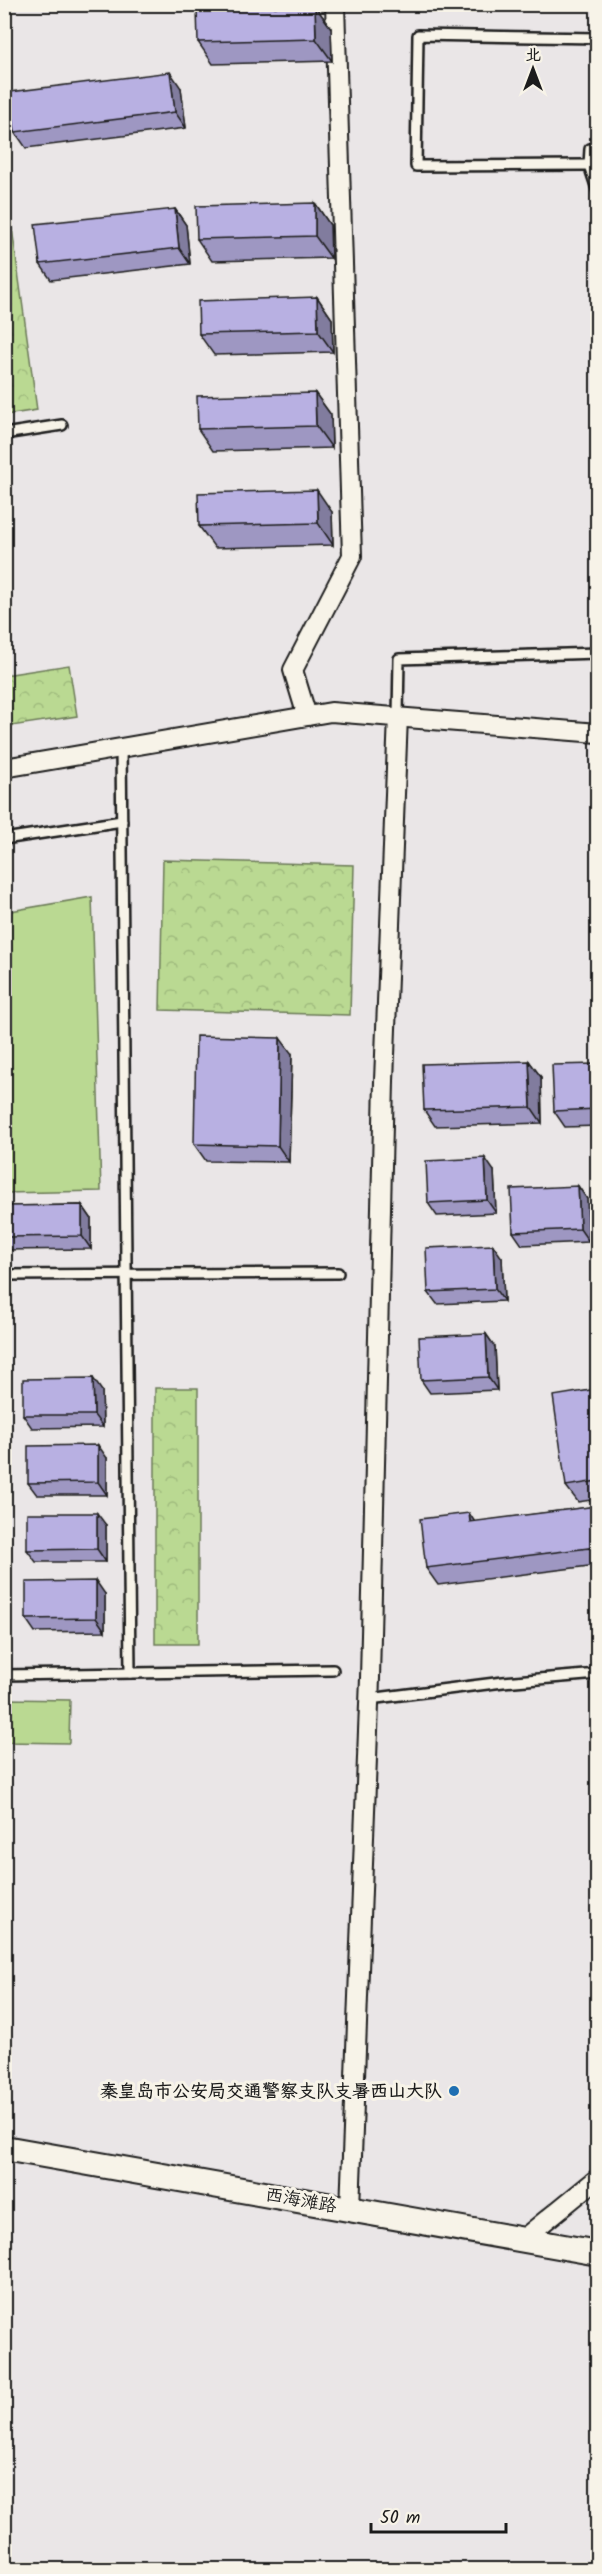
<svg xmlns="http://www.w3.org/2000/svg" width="602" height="2574" viewBox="0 0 602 2574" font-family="Kalam,'LXGW WenKai TC',sans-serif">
<defs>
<pattern id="park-crowns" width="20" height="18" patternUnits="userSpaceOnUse" patternTransform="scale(1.5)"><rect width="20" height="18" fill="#bad992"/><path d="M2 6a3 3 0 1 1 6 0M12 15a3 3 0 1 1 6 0" fill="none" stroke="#9fba7d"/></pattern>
</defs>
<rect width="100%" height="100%" fill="#eae6e7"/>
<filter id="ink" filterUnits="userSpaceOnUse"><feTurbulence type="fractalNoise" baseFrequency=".0167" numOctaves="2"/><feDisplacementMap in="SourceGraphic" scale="12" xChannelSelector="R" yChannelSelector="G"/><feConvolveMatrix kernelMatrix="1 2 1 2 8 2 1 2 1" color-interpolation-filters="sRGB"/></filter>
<g filter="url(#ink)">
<!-- park -->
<g fill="url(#park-crowns)" stroke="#6b7a57" stroke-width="1.5">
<polygon points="5,206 9,206 37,410 5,415"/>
<polygon points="69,665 77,716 5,727 5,675"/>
<polygon points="163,860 354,865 350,1015 160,1010"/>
<rect x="155" y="1388" width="43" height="256"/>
</g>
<!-- garden -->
<g fill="#bad992" stroke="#6b7a57" stroke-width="1.5">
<polygon points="92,897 101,1191 5,1193 5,912"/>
<polygon points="5,1699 70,1700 69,1743 5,1742"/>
</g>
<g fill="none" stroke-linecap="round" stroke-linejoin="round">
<defs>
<g id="service">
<polyline points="598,149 590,149 589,165 598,192"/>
<polyline points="589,165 416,166 418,35 598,38"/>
<polyline points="4,434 62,425"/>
<polyline points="398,716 399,659 598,653"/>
<polyline points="121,746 130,1673"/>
<polyline points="4,839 122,821"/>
<polyline points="4,1275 338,1273"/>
<polyline points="4,1675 333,1670"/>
<polyline points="369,1699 503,1682 598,1674"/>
</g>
<g id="minor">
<polyline points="307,716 293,670 352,556 335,4"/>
<polyline points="4,768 331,712 598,733"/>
<polyline points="350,2209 370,1678 384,1081 398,716"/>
<polyline points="523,2239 598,2178"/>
</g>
<polyline id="secondary" points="4,2148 598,2253"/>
</defs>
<!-- service casing -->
<use href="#service" stroke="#1c1c1c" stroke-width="14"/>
<!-- minor casing -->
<use href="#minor" stroke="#1c1c1c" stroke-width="22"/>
<!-- secondary casing -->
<use href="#secondary" stroke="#1c1c1c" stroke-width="28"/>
<!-- service -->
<use href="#service" stroke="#f7f3e8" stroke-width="9"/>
<!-- minor -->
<use href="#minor" stroke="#f7f3e8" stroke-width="18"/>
<!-- secondary -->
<use href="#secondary" stroke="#f7f3e8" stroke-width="24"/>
</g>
<!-- wall -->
<g fill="#9e97c2" stroke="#1c1c1c" stroke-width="1.5">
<polygon points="315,6 331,28 332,61 213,64 198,42"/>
<polygon points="181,88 186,128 26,148 15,132"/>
<polygon points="315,203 330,225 331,258 212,261 197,239"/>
<polygon points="175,209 186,225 190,264 51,280 40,264"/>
<polygon points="317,297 332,319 333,352 214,355 199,334"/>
<polygon points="315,393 331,415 332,448 213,451 198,429"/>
<polygon points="332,512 333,545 215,548 199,526"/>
<polygon points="292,1054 289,1162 206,1161 194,1144"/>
<polygon points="529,1061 541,1077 542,1123 435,1126 424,1110"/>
<polygon points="597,1064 597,1126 565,1127 554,1111"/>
<polygon points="494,1171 496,1213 437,1216 428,1203"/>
<polygon points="578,1186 587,1199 589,1242 522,1245 513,1232"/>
<polygon points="82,1205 91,1218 91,1249 4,1250 4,1206"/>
<polygon points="502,1258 504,1301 437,1304 428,1292"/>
<polygon points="486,1334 495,1347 497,1390 430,1393 421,1380"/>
<polygon points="597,1389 597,1499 578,1502 566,1486"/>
<polygon points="102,1391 103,1427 32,1428 23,1415"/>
<polygon points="107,1458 107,1495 37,1495 28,1483"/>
<polygon points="597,1506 597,1565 438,1585 426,1568 475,1522"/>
<polygon points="106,1525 106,1562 36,1562 27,1550"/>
<polygon points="105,1594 105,1631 35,1632 26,1619"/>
</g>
<!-- shaded-wall -->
<g fill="#817b9e" stroke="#1c1c1c" stroke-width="1.5">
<polygon points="315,6 331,28 332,61 316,39"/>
<polygon points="170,72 181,88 186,128 175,112"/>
<polygon points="315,203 330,225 331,258 315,236"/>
<polygon points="175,209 186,225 190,264 179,248"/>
<polygon points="317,297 332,319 333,352 318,331"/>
<polygon points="315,393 331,415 332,448 316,426"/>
<polygon points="317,490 332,512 333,545 318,523"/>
<polygon points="280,1038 292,1054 289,1162 278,1146"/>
<polygon points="529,1061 541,1077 542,1123 531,1107"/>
<polygon points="485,1158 494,1171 496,1213 487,1200"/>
<polygon points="578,1186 587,1199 589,1242 580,1229"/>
<polygon points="82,1205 91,1218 91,1249 82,1236"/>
<polygon points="493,1245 502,1258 504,1301 495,1289"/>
<polygon points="486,1334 495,1347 497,1390 488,1377"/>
<polygon points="93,1378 102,1391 103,1427 94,1415"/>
<polygon points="98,1445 107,1458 107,1495 98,1482"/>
<polygon points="97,1513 106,1525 106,1562 97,1549"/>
<polygon points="469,1513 480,1530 470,1522"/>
<polygon points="96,1581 105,1594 105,1631 96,1618"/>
</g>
<!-- building -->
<g fill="#b8b0e2" stroke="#1c1c1c" stroke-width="1.5">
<polygon points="315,6 316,39 198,42 197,9"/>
<polygon points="170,72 175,112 15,132 10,92"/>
<polygon points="315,203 315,236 197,239 196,206"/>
<polygon points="175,209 179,248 40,264 35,224"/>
<polygon points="317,297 318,331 199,334 198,301"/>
<polygon points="315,393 316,426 198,429 197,396"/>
<polygon points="317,490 318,523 199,526 198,493"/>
<polygon points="196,1036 280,1038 278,1146 194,1144"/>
<polygon points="529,1061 531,1107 424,1110 422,1064"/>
<polygon points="597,1064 597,1109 554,1111 552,1065"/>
<polygon points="485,1158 487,1200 428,1203 426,1161"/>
<polygon points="597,1160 597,1203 596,1203 594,1161"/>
<polygon points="578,1186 580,1229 513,1232 511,1189"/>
<polygon points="82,1205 82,1236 4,1237 4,1206"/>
<polygon points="493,1245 495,1289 428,1292 426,1248"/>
<polygon points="486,1334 488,1377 421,1380 419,1337"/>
<polygon points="93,1378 94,1415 23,1415 23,1379"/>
<polygon points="597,1389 597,1481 566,1486 553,1396"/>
<polygon points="98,1445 98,1482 28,1483 28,1446"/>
<polygon points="597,1506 597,1547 426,1568 420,1519 469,1513 470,1522"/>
<polygon points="27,1513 97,1513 97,1549 27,1550"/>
<polygon points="96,1581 96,1618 26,1619 26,1582"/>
</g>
</g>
<!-- markers -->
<circle fill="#1f6fb2" stroke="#f7f3e8" stroke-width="2" cx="454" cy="2091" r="6"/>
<g text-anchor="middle" stroke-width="6" stroke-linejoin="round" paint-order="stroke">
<!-- poi labels -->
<g font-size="18" font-weight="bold" fill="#1c1c1c" stroke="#f7f3e8" text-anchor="end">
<text x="442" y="2097">秦皇岛市公安局交通警察支队支暑西山大队</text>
</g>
<!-- street labels -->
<g font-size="18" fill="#1c1c1c" stroke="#f7f3e8">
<text transform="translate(301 2200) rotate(10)" y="6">西海滩路</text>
</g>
</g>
<!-- margin -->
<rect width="602" height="2574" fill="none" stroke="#f7f3e8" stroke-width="24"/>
<rect x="12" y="12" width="578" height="2550" fill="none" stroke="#1c1c1c" stroke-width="2" filter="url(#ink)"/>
<!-- north arrow -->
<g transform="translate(533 69)" stroke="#f7f3e8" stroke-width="4.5" paint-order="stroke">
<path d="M0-4.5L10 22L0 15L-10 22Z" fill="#1c1c1c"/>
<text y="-9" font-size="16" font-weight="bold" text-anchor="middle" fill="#1c1c1c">北</text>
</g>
<!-- scale -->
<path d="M371 2523v9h135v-9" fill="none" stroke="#1c1c1c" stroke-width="3"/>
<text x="380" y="2523" font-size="18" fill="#1c1c1c" stroke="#f7f3e8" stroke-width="4.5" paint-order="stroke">50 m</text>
</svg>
